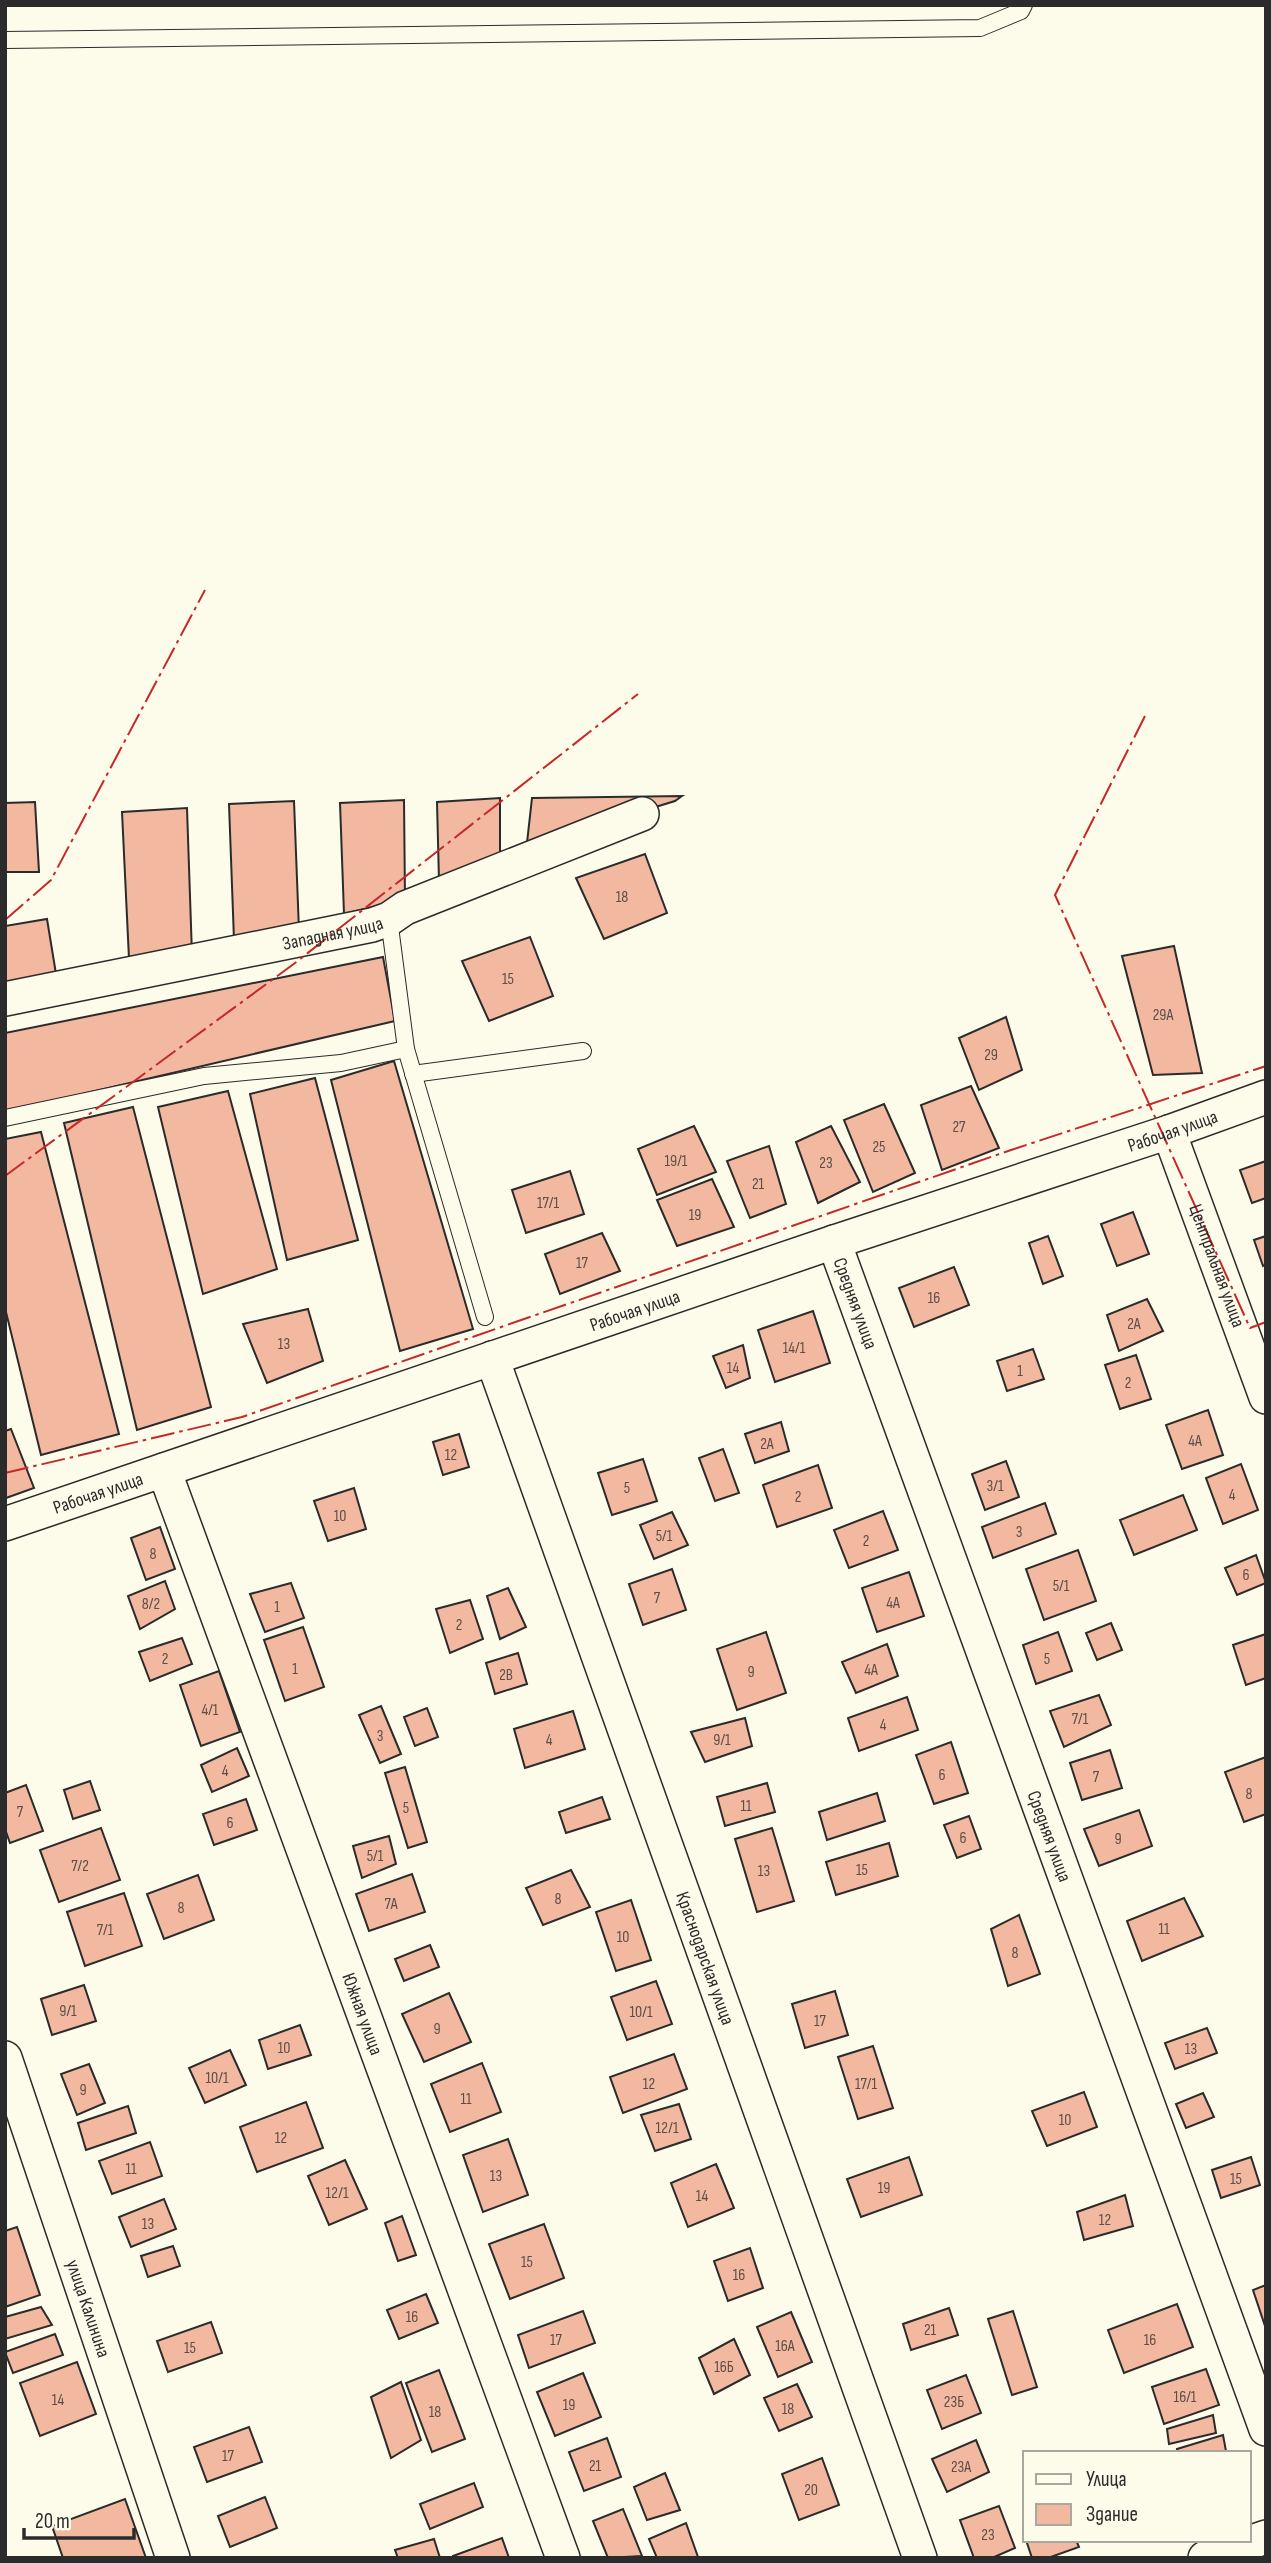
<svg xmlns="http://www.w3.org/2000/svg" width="1271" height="2563" viewBox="0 0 1271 2563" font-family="'Sofia Sans Condensed',sans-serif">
<rect width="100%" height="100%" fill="#fdfbea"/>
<!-- building -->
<g fill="#f2b8a0" stroke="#2b2b2b" stroke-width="2">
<polygon points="682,796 675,801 570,833 527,843 532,798"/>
<polygon points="500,798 500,857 439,881 437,802"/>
<polygon points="404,800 405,899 344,914 340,803"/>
<polygon points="294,801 299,931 234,940 229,804"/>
<polygon points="35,802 39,872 5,872 5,803"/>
<polygon points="187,808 192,955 129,959 122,812"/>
<polygon points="645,854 667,913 604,939 576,878"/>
<polygon points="47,919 57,980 5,990 5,926"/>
<polygon points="530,937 553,996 489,1021 462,961"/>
<polygon points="1174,946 1202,1073 1153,1075 1122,956"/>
<polygon points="383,957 395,1021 5,1112 5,1033"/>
<polygon points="1006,1017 1022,1070 979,1090 959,1038"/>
<polygon points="394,1061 473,1329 400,1351 331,1080"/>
<polygon points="315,1078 358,1240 287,1260 250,1094"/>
<polygon points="971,1086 999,1148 942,1170 921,1105"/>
<polygon points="228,1091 277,1269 203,1294 158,1107"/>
<polygon points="884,1104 915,1173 873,1192 844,1120"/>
<polygon points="133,1107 211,1407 137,1430 64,1123"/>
<polygon points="694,1126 716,1172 657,1195 638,1149"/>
<polygon points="831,1126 860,1182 818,1203 796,1142"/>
<polygon points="41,1132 119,1434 41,1455 5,1308 5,1139"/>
<polygon points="769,1146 786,1204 750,1218 727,1161"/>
<polygon points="1266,1161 1266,1198 1252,1203 1240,1170"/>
<polygon points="570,1171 584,1214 526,1233 512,1190"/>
<polygon points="712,1179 734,1227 677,1246 657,1200"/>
<polygon points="1133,1212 1149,1254 1117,1266 1101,1224"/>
<polygon points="602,1233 620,1271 560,1294 545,1254"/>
<polygon points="1048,1236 1063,1276 1043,1284 1029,1243"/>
<polygon points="1266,1236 1266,1264 1263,1266 1254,1240"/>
<polygon points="954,1267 969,1305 914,1327 899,1288"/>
<polygon points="1147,1299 1163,1331 1119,1351 1107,1315"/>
<polygon points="308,1309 323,1361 267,1383 243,1324"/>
<polygon points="813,1311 830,1363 775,1382 758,1330"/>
<polygon points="743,1345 750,1378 726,1388 713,1356"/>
<polygon points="1033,1349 1044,1379 1007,1391 997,1361"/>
<polygon points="1136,1355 1151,1399 1120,1409 1105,1365"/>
<polygon points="1208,1410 1223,1455 1182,1469 1166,1425"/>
<polygon points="781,1422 789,1451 755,1463 745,1434"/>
<polygon points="11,1429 34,1488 6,1498 5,1431"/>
<polygon points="459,1434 469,1467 443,1475 433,1442"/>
<polygon points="723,1449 739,1493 715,1501 699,1458"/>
<polygon points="643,1459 657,1501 612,1515 598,1473"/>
<polygon points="1006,1461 1019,1497 985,1510 972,1474"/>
<polygon points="1241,1464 1258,1510 1223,1524 1206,1478"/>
<polygon points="818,1465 832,1508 777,1527 763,1485"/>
<polygon points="354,1488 366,1529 328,1541 314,1501"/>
<polygon points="1183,1495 1197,1530 1134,1555 1120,1520"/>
<polygon points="1045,1503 1056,1534 993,1558 982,1527"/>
<polygon points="883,1511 898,1550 849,1568 834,1530"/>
<polygon points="672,1512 688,1545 654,1559 640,1525"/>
<polygon points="160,1527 175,1569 146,1580 131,1538"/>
<polygon points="1078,1550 1096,1601 1044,1620 1026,1569"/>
<polygon points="1256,1555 1266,1583 1237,1595 1225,1568"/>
<polygon points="672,1569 686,1610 643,1625 629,1584"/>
<polygon points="909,1572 924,1616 877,1632 862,1588"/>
<polygon points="165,1581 175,1609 140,1629 128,1596"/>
<polygon points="291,1583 304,1618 265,1632 250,1594"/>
<polygon points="508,1588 526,1627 500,1639 487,1596"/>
<polygon points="470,1600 483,1639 450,1653 436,1609"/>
<polygon points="1111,1623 1122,1650 1097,1660 1086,1633"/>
<polygon points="303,1627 324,1687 285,1701 264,1640"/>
<polygon points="766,1632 786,1693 737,1710 717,1649"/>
<polygon points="1058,1632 1072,1671 1036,1684 1023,1645"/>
<polygon points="1266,1634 1266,1678 1246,1685 1233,1645"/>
<polygon points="182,1638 192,1664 150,1681 139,1652"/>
<polygon points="887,1644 898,1676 856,1693 842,1662"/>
<polygon points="518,1653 527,1684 495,1694 486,1663"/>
<polygon points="219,1671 240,1732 201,1746 180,1685"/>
<polygon points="1099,1695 1111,1725 1064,1747 1050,1711"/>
<polygon points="907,1697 918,1730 859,1751 848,1718"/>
<polygon points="381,1706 401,1754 380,1763 359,1715"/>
<polygon points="427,1708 438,1737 415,1746 404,1717"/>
<polygon points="573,1711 585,1749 525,1768 514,1729"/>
<polygon points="745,1718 752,1746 705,1762 691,1732"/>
<polygon points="951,1742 968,1793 934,1804 916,1755"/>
<polygon points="237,1748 249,1776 212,1792 201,1765"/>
<polygon points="1110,1750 1122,1788 1082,1800 1070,1763"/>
<polygon points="1266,1757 1266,1814 1244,1822 1225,1772"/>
<polygon points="405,1767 427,1842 408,1848 385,1773"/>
<polygon points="90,1781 100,1810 73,1819 64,1790"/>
<polygon points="767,1783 775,1812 725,1826 717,1797"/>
<polygon points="26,1785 43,1831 10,1843 5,1829 5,1793"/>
<polygon points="877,1793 885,1821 827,1840 819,1812"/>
<polygon points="602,1797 610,1819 566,1833 559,1812"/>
<polygon points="246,1799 257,1830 214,1845 203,1814"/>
<polygon points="1139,1810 1152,1846 1099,1866 1084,1829"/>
<polygon points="969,1816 981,1849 957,1858 944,1825"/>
<polygon points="101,1828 120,1880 59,1902 40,1850"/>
<polygon points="772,1828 794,1901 757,1912 735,1839"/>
<polygon points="389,1836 396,1864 362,1878 353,1846"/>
<polygon points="889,1843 898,1876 836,1895 826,1862"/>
<polygon points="571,1870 590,1907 543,1925 526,1888"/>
<polygon points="412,1874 425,1912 369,1931 356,1894"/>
<polygon points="198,1875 214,1920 164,1939 147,1894"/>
<polygon points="124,1893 142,1946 85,1966 67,1912"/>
<polygon points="1184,1898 1203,1936 1142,1961 1127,1921"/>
<polygon points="631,1900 651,1960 616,1971 596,1912"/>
<polygon points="1019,1915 1040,1974 1008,1986 991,1929"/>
<polygon points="430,1945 439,1967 404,1981 395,1959"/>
<polygon points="656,1981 672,2024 627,2040 611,1997"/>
<polygon points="84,1985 96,2021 52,2035 41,1999"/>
<polygon points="835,1991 848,2035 805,2048 792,2004"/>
<polygon points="449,1993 471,2042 424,2062 402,2014"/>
<polygon points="300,2025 311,2055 268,2069 259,2040"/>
<polygon points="1207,2028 1217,2053 1175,2069 1165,2043"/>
<polygon points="873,2046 893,2108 858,2119 838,2057"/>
<polygon points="230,2050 246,2085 205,2103 189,2068"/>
<polygon points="674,2054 687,2089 623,2113 610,2077"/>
<polygon points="482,2063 501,2112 450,2132 431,2084"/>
<polygon points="89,2064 105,2103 77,2115 61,2074"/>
<polygon points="1084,2092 1097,2127 1047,2146 1032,2111"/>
<polygon points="1203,2093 1214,2117 1186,2128 1176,2104"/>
<polygon points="306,2102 323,2148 257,2172 240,2127"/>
<polygon points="679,2104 691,2139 655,2151 641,2115"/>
<polygon points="128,2106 136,2133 86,2150 78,2123"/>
<polygon points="508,2139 528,2195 483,2212 463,2155"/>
<polygon points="150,2142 162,2176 112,2194 99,2161"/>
<polygon points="909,2157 922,2195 861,2217 847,2179"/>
<polygon points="1251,2157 1260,2185 1221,2198 1212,2170"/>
<polygon points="345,2160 367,2209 329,2225 308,2176"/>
<polygon points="716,2164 734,2208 688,2227 671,2183"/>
<polygon points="1125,2195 1133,2226 1084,2240 1077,2212"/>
<polygon points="164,2199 176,2229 131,2247 119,2217"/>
<polygon points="402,2216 416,2255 398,2261 385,2223"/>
<polygon points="544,2224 564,2278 510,2299 489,2244"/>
<polygon points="17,2227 40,2295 5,2307 5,2231"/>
<polygon points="173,2246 180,2266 148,2277 141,2256"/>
<polygon points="750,2248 763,2288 728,2301 714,2261"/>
<polygon points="1266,2285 1266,2326 1265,2326 1253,2290"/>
<polygon points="426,2294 438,2323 399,2339 387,2310"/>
<polygon points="1177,2304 1193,2347 1124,2373 1108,2330"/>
<polygon points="41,2307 52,2325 5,2339 5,2317"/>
<polygon points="949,2308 958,2335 911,2350 903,2324"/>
<polygon points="583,2311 595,2343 529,2368 518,2335"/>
<polygon points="1013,2311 1037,2387 1012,2395 988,2319"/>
<polygon points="791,2312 812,2362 778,2377 757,2327"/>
<polygon points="211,2322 222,2353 168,2372 157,2341"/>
<polygon points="55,2334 63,2355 13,2373 5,2352"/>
<polygon points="734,2339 750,2375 714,2394 699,2358"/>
<polygon points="77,2362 96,2414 40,2436 20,2383"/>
<polygon points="1206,2369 1219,2405 1164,2424 1152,2387"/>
<polygon points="439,2370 465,2439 432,2452 406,2383"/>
<polygon points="583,2373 601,2417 555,2436 537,2392"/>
<polygon points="966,2375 981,2413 942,2429 927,2390"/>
<polygon points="401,2382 421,2440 391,2458 371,2397"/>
<polygon points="797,2384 812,2417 779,2431 764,2398"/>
<polygon points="1213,2415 1216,2433 1169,2444 1167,2429"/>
<polygon points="249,2427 262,2462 207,2482 194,2447"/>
<polygon points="1223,2435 1226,2451 1178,2453 1177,2449"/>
<polygon points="607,2438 621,2477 584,2491 569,2452"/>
<polygon points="976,2440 989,2472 947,2492 932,2459"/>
<polygon points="822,2458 839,2505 799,2520 782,2474"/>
<polygon points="665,2473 680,2510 647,2520 634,2487"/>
<polygon points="474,2483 483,2507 430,2529 420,2504"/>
<polygon points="265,2497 277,2528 230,2547 218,2516"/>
<polygon points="125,2499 146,2558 63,2558 52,2526"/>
<polygon points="999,2506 1015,2548 992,2558 974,2558 960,2520"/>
<polygon points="623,2509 642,2556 608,2558 593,2521"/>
<polygon points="686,2523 698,2557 657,2558 649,2539"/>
<polygon points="502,2538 509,2558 453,2558 453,2556"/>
<polygon points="434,2539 440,2558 398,2558 395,2550"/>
<polygon points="1026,2540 1076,2540 1079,2547 1048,2558 1032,2558"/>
</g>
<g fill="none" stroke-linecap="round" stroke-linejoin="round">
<defs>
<g id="lane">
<polyline points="5,40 980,28 1021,11 1024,5"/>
<polyline points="406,1049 485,1317"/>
<polyline points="413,1074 583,1051"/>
<polyline points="5,1118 204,1076 341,1063 406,1049 389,919"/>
</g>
<g id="street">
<path id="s1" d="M5,999L372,925L389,919L405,908L642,814"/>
<path id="s2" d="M1169,1132L1266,1397"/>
<path id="s3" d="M834,1242L1266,2429"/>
<path id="s4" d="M492,1358L920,2558"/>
<path id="s5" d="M164,1470L563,2558"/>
<path id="s6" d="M5,1524L834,1242L1169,1132L1266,1097"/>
<path id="s7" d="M5,2058L173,2558"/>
<polyline points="1205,2558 1266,2537"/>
</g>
</defs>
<!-- lane casing -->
<use href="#lane" stroke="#2b2b2b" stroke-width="18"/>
<!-- street casing -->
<use href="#street" stroke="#2b2b2b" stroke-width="36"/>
<!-- lane -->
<use href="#lane" stroke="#fdfbea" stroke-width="16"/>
<!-- street -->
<use href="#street" stroke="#fdfbea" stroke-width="33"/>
<!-- tram -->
<polyline stroke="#2b2b2b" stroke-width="2" points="1261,2558 1266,2556"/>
<!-- power -->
<g stroke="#c62828" stroke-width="2" stroke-dasharray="24 5 3.5 5" stroke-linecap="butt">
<polyline points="1145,716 1055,895 1250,1328 1266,1322"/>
<polyline points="5,920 51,880 205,590"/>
<polyline points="5,1176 295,963 638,694"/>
<polyline points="5,1473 242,1417 1011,1150 1266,1066"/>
</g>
</g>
<g text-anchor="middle" stroke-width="5" stroke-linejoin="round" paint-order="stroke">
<!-- number labels -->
<g font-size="16" fill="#5d4e48">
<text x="622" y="902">18</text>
<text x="508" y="984">15</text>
<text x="1163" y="1020">29А</text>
<text x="991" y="1060">29</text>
<text x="959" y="1132">27</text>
<text x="879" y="1152">25</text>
<text x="676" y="1166">19/1</text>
<text x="826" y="1168">23</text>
<text x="758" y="1189">21</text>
<text x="548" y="1208">17/1</text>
<text x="695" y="1220">19</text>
<text x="582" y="1268">17</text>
<text x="934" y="1303">16</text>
<text x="1134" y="1329">2А</text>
<text x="284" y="1349">13</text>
<text x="794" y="1353">14/1</text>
<text x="733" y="1373">14</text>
<text x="1020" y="1376">1</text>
<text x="1128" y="1388">2</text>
<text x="1195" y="1446">4А</text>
<text x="767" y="1449">2А</text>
<text x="451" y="1460">12</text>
<text x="995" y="1491">3/1</text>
<text x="627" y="1493">5</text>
<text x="1232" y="1500">4</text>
<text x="798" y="1502">2</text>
<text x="340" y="1521">10</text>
<text x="1019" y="1537">3</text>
<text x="664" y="1541">5/1</text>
<text x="866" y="1546">2</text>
<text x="153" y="1559">8</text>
<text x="1246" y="1580">6</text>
<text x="1061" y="1591">5/1</text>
<text x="657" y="1603">7</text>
<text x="893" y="1608">4А</text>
<text x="151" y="1609">8/2</text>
<text x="277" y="1612">1</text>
<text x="459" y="1630">2</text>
<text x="165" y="1664">2</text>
<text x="1047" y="1664">5</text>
<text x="295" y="1674">1</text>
<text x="871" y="1675">4А</text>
<text x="751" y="1677">9</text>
<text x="506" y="1680">2В</text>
<text x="210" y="1715">4/1</text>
<text x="1080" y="1724">7/1</text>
<text x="883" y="1730">4</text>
<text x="380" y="1741">3</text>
<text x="549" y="1745">4</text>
<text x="722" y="1745">9/1</text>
<text x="225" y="1776">4</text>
<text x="942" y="1780">6</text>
<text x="1096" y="1782">7</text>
<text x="1249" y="1799">8</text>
<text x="746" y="1811">11</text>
<text x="406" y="1813">5</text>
<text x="20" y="1817">7</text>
<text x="230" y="1828">6</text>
<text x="963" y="1843">6</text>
<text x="1118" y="1844">9</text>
<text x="375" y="1861">5/1</text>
<text x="80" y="1871">7/2</text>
<text x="862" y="1875">15</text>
<text x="764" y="1876">13</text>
<text x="558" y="1904">8</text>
<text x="391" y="1909">7А</text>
<text x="181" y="1913">8</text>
<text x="1164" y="1934">11</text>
<text x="105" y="1935">7/1</text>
<text x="623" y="1942">10</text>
<text x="1015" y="1958">8</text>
<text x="68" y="2016">9/1</text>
<text x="641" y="2017">10/1</text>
<text x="820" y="2026">17</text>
<text x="437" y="2034">9</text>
<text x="284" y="2053">10</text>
<text x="1191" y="2054">13</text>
<text x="217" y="2083">10/1</text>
<text x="649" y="2089">12</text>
<text x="866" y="2089">17/1</text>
<text x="83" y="2095">9</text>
<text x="466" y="2104">11</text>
<text x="1065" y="2125">10</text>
<text x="667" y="2133">12/1</text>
<text x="281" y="2143">12</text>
<text x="131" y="2174">11</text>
<text x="496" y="2181">13</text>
<text x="1236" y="2184">15</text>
<text x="884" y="2193">19</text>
<text x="337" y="2198">12/1</text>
<text x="702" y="2201">14</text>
<text x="1105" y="2225">12</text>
<text x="148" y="2229">13</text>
<text x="527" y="2267">15</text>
<text x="739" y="2280">16</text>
<text x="412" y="2322">16</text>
<text x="930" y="2335">21</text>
<text x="556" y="2345">17</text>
<text x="1150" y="2345">16</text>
<text x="785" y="2351">16А</text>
<text x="190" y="2353">15</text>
<text x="724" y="2372">16Б</text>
<text x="1185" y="2402">16/1</text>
<text x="58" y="2405">14</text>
<text x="954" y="2407">23Б</text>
<text x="569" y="2410">19</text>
<text x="788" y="2414">18</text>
<text x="435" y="2417">18</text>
<text x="228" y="2461">17</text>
<text x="595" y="2471">21</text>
<text x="961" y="2472">23А</text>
<text x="811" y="2495">20</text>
<text x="988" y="2540">23</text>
</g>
<!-- street labels -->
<g font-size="19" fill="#2b2b2b" stroke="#fdfbea">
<text dy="7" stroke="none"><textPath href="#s1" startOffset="334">Западная улица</textPath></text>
<text dy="7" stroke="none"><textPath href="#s6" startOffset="1232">Рабочая улица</textPath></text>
<text dy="7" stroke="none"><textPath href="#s2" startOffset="142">Центральная улица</textPath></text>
<text dy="7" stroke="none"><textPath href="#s3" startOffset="65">Средняя улица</textPath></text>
<text dy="7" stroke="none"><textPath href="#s6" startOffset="665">Рабочая улица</textPath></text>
<text dy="7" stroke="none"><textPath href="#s6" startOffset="98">Рабочая улица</textPath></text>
<text dy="7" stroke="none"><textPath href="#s3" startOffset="632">Средняя улица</textPath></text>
<text dy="7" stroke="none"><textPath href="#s4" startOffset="637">Краснодарская улица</textPath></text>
<text dy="7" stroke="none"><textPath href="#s5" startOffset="579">Южная улица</textPath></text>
<text dy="7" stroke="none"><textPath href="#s7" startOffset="264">улица Калинина</textPath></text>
</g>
</g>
<!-- border -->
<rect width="1271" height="2563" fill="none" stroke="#2b2b2b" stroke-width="14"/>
<!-- legend -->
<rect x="1023" y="2451" width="228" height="91" fill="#fdfbea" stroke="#a9a89e" stroke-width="2"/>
<rect x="1036" y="2474" width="35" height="10" fill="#fdfbea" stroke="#a9a89e" stroke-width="2"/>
<text x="1086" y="2486" font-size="21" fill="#2b2b2b">Улица</text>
<rect x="1036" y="2504" width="35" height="21" fill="#f2b8a0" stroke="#a9a89e" stroke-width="2"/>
<text x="1086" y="2521" font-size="21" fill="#2b2b2b">Здание</text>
<!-- scale -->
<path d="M24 2528v10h110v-10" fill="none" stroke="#2b2b2b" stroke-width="3.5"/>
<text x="35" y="2528" font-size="21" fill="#2b2b2b" stroke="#fdfbea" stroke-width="5" paint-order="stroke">20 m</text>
</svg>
